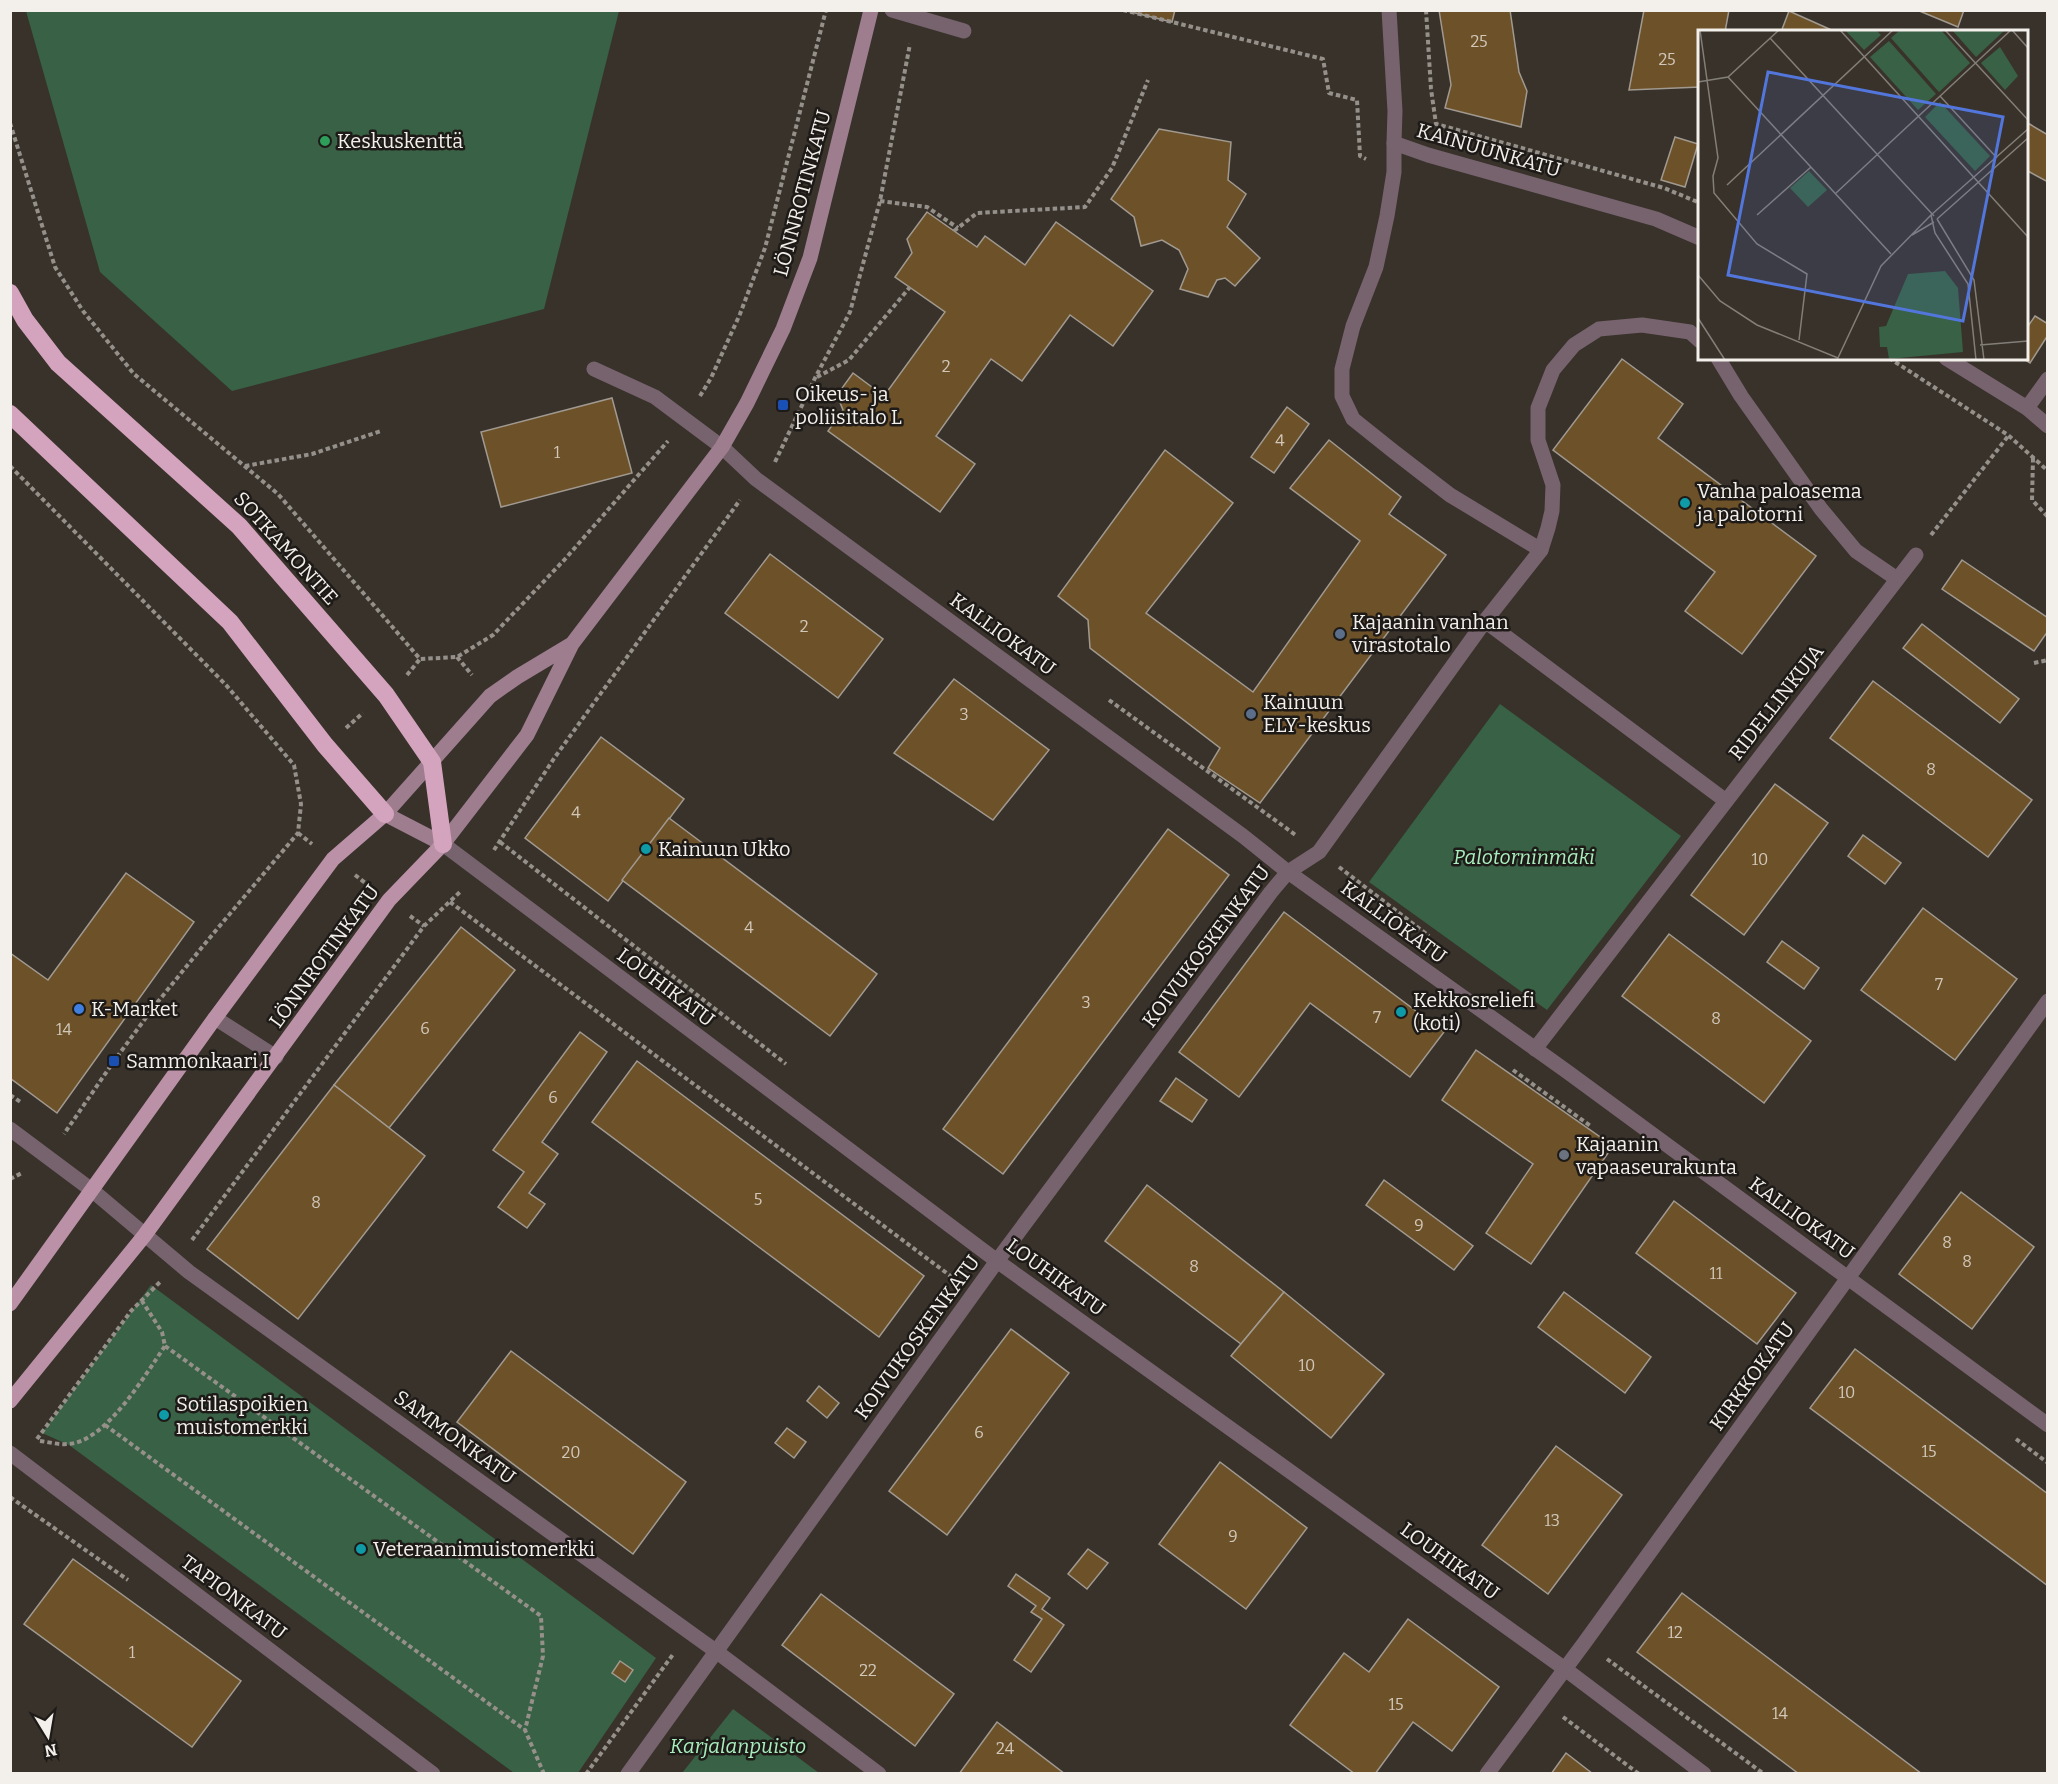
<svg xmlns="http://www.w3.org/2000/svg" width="2058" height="1784" viewBox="0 0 2058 1784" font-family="Bitter,serif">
<rect width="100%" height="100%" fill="#38322b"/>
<!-- green -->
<g fill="#386145">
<polygon points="26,11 619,11 544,309 232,391 100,272"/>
<polygon points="1500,704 1681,836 1547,1010 1369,882"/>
<polygon points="151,1285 656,1658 578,1773 514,1773 69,1445 42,1433"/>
<polygon points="733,1709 819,1773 682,1773"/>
</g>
<!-- building -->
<g fill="#6d5129" stroke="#a19a91" stroke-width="1.5">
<polygon points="1123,10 1175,10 1172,22"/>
<polygon points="1439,10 1510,10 1519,72 1527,91 1521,127 1445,108 1451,85"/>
<polygon points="1644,10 1729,10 1725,32 1700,32 1700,87 1629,90"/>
<polygon points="1917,10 1964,10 1958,27"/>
<polygon points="1789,11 1836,32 1781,32"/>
<polygon points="2026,122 2048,135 2048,182 2026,170"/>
<polygon points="1159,129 1231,142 1228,180 1246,194 1227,227 1260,258 1235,286 1225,278 1217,280 1208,297 1180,289 1188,269 1179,250 1162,240 1141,246 1134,217 1111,199"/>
<polygon points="1675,137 1698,144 1685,187 1661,180"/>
<polygon points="927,212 977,247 985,236 1025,265 1056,222 1153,291 1113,346 1070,315 1022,381 991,359 936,436 975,464 940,512 828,431 843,410 837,395 853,373 884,396 945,312 895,277 912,253 907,239"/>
<polygon points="2035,316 2048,324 2048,335 2030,363 2022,358 2026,358 2026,329"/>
<polygon points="1622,359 1683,404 1658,438 1816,556 1742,654 1685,611 1715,572 1553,450"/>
<polygon points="612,398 632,473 501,507 481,432"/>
<polygon points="1287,407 1309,424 1274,473 1251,457"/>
<polygon points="1329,440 1401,497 1389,514 1446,555 1260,803 1208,768 1220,748 1090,648 1088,620 1058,596 1165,450 1233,503 1146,613 1253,692 1360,541 1290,488"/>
<polygon points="770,554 883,639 838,698 725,613"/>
<polygon points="1962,560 2048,618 2048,631 2034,651 1942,589"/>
<polygon points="1922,624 2019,699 2000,723 1903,648"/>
<polygon points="954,679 1049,750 993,820 894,753"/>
<polygon points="1873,681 2032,800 1988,857 1830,738"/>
<polygon points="601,737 684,799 608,901 525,838"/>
<polygon points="1775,784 1828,823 1744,935 1691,895"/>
<polygon points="669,818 877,974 830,1036 622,880"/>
<polygon points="1168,829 1229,875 1003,1174 943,1129"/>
<polygon points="1863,835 1901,863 1885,884 1848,856"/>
<polygon points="126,873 194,922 57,1113 10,1078 10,953 48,980"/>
<polygon points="1923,908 2017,979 1955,1060 1861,990"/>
<polygon points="1284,912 1444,1032 1410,1077 1310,1003 1239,1097 1179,1052"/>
<polygon points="461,927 515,970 389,1128 334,1085"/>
<polygon points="1669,934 1811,1041 1764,1103 1622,996"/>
<polygon points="1782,941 1819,968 1804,989 1767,962"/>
<polygon points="580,1032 607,1052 542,1142 558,1154 529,1193 545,1204 527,1228 498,1207 524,1172 493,1150"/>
<polygon points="1476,1050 1613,1146 1531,1264 1486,1233 1533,1164 1442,1100"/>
<polygon points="637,1061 924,1276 879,1337 592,1122"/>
<polygon points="1176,1078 1207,1100 1192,1122 1160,1101"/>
<polygon points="334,1085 425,1156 298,1319 207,1249"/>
<polygon points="1384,1180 1473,1246 1454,1270 1366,1205"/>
<polygon points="1147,1185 1284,1292 1241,1344 1105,1241"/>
<polygon points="1961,1192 2034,1247 1972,1329 1899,1274"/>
<polygon points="1674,1201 1796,1293 1757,1344 1636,1253"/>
<polygon points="1284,1292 1384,1374 1331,1438 1231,1356"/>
<polygon points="1564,1292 1651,1357 1625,1393 1538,1327"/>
<polygon points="1011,1329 1069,1373 947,1535 889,1491"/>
<polygon points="1855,1349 2048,1494 2048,1586 1810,1408"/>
<polygon points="511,1351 686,1482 633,1554 457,1422"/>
<polygon points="819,1386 839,1403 827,1418 807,1401"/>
<polygon points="787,1428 806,1442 794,1458 775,1443"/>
<polygon points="1556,1446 1622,1495 1548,1594 1482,1545"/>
<polygon points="1220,1462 1307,1528 1246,1609 1159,1544"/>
<polygon points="1088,1549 1108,1563 1087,1589 1068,1574"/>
<polygon points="73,1559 241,1681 192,1747 24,1624"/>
<polygon points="1016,1574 1050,1598 1042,1609 1064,1625 1031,1672 1014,1660 1042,1619 1031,1612 1036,1606 1008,1586"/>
<polygon points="1682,1593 1922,1774 1799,1774 1637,1652"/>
<polygon points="821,1594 954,1694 915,1746 782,1645"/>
<polygon points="1408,1619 1499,1687 1452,1751 1413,1722 1375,1774 1355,1774 1290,1725 1344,1653 1369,1672"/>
<polygon points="620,1661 633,1670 625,1682 612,1673"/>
<polygon points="997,1722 1065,1774 959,1774"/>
<polygon points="1566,1753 1593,1774 1551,1774"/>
</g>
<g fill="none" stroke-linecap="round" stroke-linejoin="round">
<!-- path -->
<g stroke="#95908a" stroke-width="4" stroke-dasharray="4.5 3" stroke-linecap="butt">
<polyline points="1123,10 1323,59 1329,93 1357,100 1360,156 1366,159"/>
<polyline points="1426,10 1431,89 1436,124 1664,188 1700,203"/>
<polyline points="10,123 55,267 83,311 134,374 278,494 420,659 457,657 493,635 566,558 668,441"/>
<polyline points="880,201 927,207 958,228"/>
<polyline points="954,231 977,213 1085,207 1112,168 1148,80"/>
<polyline points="1889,358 2008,435 2048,471"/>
<polyline points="817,377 849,360 910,287"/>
<polyline points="700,396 711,378 740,314 765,248 826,10"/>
<polyline points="2033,458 2032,500 2048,517"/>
<polyline points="775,462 815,378 850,312 880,201 910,44"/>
<polyline points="10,466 226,685 294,765 301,804 298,833 212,935 156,1004 114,1061 64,1134"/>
<polyline points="245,466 312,454 381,431"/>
<polyline points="1931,535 2009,435"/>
<polyline points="457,657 472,675"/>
<polyline points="2034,663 2048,660"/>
<polyline points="407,675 420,659"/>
<polyline points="1109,700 1297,836"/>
<polyline points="346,728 363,713"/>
<polyline points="298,833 312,844"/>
<polyline points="500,842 786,1064"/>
<polyline points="494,850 555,757 740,500"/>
<polyline points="1339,867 1429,936"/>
<polyline points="355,875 368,885"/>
<polyline points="450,902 952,1277"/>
<polyline points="410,916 424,926"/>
<polyline points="1513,1070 1592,1127"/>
<polyline points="10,1095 22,1103"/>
<polyline points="10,1179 22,1173"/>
<polyline points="192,1240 424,926 461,891"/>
<polyline points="165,1346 541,1616 543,1656 525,1730"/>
<polyline points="105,1425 525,1730 544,1774"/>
<polyline points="37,1439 131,1311 160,1282"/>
<polyline points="2016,1439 2048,1463"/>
<path d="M40,1441C49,1442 59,1445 68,1444C106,1442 145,1375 165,1346L162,1332L142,1301"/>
<polyline points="10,1497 128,1580"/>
<polyline points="1607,1659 1764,1774"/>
<polyline points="1563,1717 1639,1774"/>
<polyline points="586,1774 674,1653"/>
</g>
<!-- lane -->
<g stroke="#77636d" stroke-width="15">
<polyline points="892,10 964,31"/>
<polyline points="1394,143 1394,172 1387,216 1376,267 1353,326 1342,369 1342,396 1353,419 1393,451 1450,495 1541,550"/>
<polyline points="1700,341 1690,332 1642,325 1599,329 1574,345 1553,370 1538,408 1538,440 1553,485 1552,511 1548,528 1541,550 1485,621 1726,801"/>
<polyline points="1718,358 1741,396 1821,509 1856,551 1897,579"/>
<polyline points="594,369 655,397 722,447"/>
<polyline points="2027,408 2048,379"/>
<polyline points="1288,872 1319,852 1485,621"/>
<polyline points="215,1018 276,1057"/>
</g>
<!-- street -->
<g stroke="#77636d" stroke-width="15">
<polyline points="1389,10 1395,111 1394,143 1428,155 1656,219 1700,238"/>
<polyline points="1946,358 2027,408 2048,426"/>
<polyline points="722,447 756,479 1243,836 1288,872 1569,1073 2048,1425"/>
<polyline points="443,844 997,1261 1565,1669 1704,1774"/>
<polyline points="1535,1049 1916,555"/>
<polyline points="10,1129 93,1191 189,1272 717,1652 879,1774"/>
<polyline points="10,1453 433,1774"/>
<polyline points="628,1774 997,1261 1271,892 1288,872"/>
<polyline points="1487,1774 1585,1642 2048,1001"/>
</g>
<!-- secondary -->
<polyline stroke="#9d7d8e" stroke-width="15" points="572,644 517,677 490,696 385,814 443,844 527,735 572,644 722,447 747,403 783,329 810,258 871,10"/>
<!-- primary -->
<g stroke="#ba91a6" stroke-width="15">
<polyline points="10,1304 215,1018 333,859 385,814"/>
<polyline points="10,1401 144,1236 389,900 443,844"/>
</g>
<!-- highway -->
<g stroke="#d4a3bd" stroke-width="18">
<polyline points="10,293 25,320 58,363 239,526 386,695 432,762 443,844"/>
<polyline points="10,414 230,622 325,745 385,814"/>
</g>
</g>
<!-- markers -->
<circle fill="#2e9e5b" stroke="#1d1a17" stroke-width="2" cx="325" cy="141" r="6"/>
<g fill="#1a4fb4" stroke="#1d1a17" stroke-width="2">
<rect x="777" y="399" width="12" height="12" rx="3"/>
<rect x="108" y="1055" width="12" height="12" rx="3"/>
</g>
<g fill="#0f9aa8" stroke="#1d1a17" stroke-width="2">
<circle cx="1685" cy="503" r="6"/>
<circle cx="646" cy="849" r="6"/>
<circle cx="1401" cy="1012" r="6"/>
<circle cx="164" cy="1415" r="6"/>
<circle cx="361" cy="1549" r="6"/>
</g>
<g fill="#5c6f8a" stroke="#1d1a17" stroke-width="2">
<circle cx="1340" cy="634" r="6"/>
<circle cx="1251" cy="714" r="6"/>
</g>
<circle fill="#3f7fe0" stroke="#1d1a17" stroke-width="2" cx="79" cy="1009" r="6"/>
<circle fill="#6b7280" stroke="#1d1a17" stroke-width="2" cx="1564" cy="1155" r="6"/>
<g text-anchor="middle" stroke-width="5" stroke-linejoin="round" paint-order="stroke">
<!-- number labels -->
<g font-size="16" fill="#d2c8ba">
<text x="1479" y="47">25</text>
<text x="1667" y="65">25</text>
<text x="946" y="372">2</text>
<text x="1280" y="446">4</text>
<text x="557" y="458">1</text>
<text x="804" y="632">2</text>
<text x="964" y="720">3</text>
<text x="1931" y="775">8</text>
<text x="576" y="818">4</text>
<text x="1760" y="865">10</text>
<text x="749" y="933">4</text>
<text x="1939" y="990">7</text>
<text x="1086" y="1008">3</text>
<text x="1377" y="1023">7</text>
<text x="1716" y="1024">8</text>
<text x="425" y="1034">6</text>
<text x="64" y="1035">14</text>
<text x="553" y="1103">6</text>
<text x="758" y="1205">5</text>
<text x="316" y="1208">8</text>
<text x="1419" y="1231">9</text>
<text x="1947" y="1248">8</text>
<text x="1967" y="1267">8</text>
<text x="1194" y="1272">8</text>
<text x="1716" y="1279">11</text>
<text x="1307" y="1371">10</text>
<text x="1847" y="1398">10</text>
<text x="979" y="1438">6</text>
<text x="1929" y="1457">15</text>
<text x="571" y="1458">20</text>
<text x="1552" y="1526">13</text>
<text x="1233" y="1542">9</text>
<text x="1675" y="1638">12</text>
<text x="132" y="1658">1</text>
<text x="868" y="1676">22</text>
<text x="1396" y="1710">15</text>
<text x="1780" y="1719">14</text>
<text x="1005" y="1754">24</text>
</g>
<!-- poi labels -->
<g font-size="20" fill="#f3efea" stroke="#1d1a17" text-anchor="start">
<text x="337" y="148">Keskuskenttä</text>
<text x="795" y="401">Oikeus- ja<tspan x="795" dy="23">poliisitalo L</tspan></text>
<text x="1697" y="498">Vanha paloasema<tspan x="1697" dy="23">ja palotorni</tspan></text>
<text x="1352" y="629">Kajaanin vanhan<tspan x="1352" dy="23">virastotalo</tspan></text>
<text x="1263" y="709">Kainuun<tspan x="1263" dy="23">ELY-keskus</tspan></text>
<text x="658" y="856">Kainuun Ukko</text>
<text x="1413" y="1007">Kekkosreliefi<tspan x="1413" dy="23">(koti)</tspan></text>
<text x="91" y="1016">K-Market</text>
<text x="126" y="1068">Sammonkaari I</text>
<text x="1576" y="1151">Kajaanin<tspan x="1576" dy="23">vapaaseurakunta</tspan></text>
<text x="176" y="1411">Sotilaspoikien<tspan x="176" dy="23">muistomerkki</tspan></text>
<text x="373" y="1556">Veteraanimuistomerkki</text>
</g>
<!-- street labels -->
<g font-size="20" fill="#f3efea" stroke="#1d1a17">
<text transform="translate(1489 150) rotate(16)" y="7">KAINUUNKATU</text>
<text transform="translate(802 193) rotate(-75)" y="7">LÖNNROTINKATU</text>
<text transform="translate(286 548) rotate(48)" y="7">SOTKAMONTIE</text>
<text transform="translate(1003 634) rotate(36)" y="7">KALLIOKATU</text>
<text transform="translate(1776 702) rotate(-52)" y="7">RIDELLINKUJA</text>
<text transform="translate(1394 922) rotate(36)" y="7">KALLIOKATU</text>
<text transform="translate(1206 946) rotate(-53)" y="7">KOIVUKOSKENKATU</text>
<text transform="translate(324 956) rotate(-54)" y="7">LÖNNROTINKATU</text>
<text transform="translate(666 987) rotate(37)" y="7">LOUHIKATU</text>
<text transform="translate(1802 1218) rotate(36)" y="7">KALLIOKATU</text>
<text transform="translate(1056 1277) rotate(36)" y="7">LOUHIKATU</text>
<text transform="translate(917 1337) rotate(-54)" y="7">KOIVUKOSKENKATU</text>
<text transform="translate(1752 1376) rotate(-54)" y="7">KIRKKOKATU</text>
<text transform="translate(455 1437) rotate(36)" y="7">SAMMONKATU</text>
<text transform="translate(1450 1561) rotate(36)" y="7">LOUHIKATU</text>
<text transform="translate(234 1597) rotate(37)" y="7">TAPIONKATU</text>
</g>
<!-- park labels -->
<g font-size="20" font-style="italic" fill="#a9efbe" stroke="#1d1a17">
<text x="1524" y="864">Palotorninmäki</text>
<text x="738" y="1753">Karjalanpuisto</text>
</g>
</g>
<!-- overview -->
<g transform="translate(1698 30)">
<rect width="330" height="330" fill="#38322b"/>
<path d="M147,0H178L183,5L166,20ZM202,0H243L272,33L241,62L193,8ZM254,0H307L278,27ZM191,11L238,64L220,80L172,27ZM302,17L320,46L307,60L283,33ZM242,72L292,126L277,141L227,87ZM111,141L129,160L110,177L92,158ZM247,241L260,258L265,322L191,329L189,317H182L181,297L188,296L210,244Z" fill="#386145"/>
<path fill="none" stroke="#837e77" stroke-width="1.5" d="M2,0L20,128L15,146L16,163L59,214L109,244L101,310M142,0L330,207M247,0L330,90M314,0L330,18M72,8L236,186M30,47L193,224M0,52L30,47L81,0M242,66L299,128M29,155L195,0M138,163L313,0M59,185L113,137M233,185L330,99M233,185L237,203L270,254L278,330M239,189L330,108M239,189L276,250L286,330M214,205L236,192M0,245L22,271L59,295L140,328M0,288L27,330M282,315L330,311M139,330L183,236L233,185"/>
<path fill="#5276dc" fill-opacity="0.15" stroke="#5276dc" stroke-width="3" d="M70,42L305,87L265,291L30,245Z"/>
<rect width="330" height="330" fill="none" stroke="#f3efea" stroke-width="3"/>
</g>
<!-- border -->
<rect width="2058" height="1784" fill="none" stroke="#f3efea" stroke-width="24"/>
<!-- north arrow -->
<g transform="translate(48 1736) rotate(169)" stroke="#1d1a17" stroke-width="4.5" paint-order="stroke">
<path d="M0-4.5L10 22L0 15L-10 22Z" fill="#f3efea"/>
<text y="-9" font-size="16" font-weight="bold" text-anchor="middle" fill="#f3efea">N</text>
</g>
</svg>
